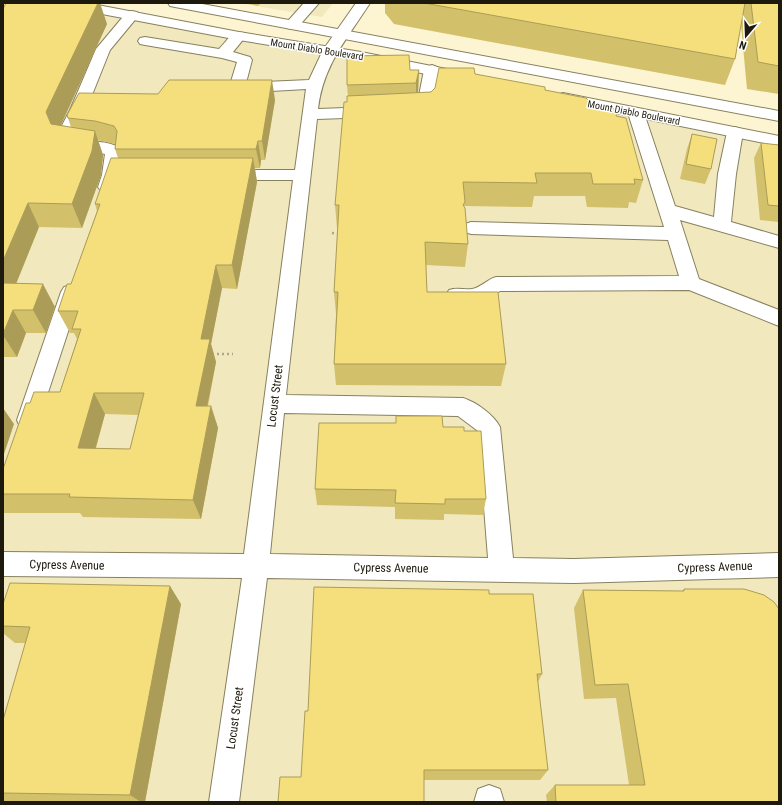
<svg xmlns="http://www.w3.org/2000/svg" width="782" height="805" viewBox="0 0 782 805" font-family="'Roboto Condensed',sans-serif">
<rect width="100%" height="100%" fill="#fdf5d1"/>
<!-- built -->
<g fill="#f2e8bd">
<polygon points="3,3 65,3 779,141 779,802 3,802"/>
<polygon points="238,3 333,3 322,17"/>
</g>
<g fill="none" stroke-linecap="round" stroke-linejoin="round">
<defs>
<g id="minor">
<polygon points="304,3 319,3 297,28 292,29 287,28 285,25 287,22"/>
<path d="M356,3H370C347,39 323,65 318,109L373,107L379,109L381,112L379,115L373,117L317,119L286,395L463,398C476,402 494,415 500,427L513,558L574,559L779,553V577L574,583L267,578L239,802H209L242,578L3,576V552L244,554L293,180H227L221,179L218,175L221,171L227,170H295L306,89L237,93L232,91L229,88L237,62L222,58L145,45L140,44L138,41L140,38L145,37L219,49C227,41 232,30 244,33L246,36L233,52L250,57L252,60L246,83L309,80L323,50ZM284,413L458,416L478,431L488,558L270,554Z"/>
<path d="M132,11L137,12L139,15L110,50L86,110L73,135L74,139L77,140C89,142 115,140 122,151C121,165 121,179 113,191L107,193L101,191L98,187L102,175L105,154L79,150L61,146L57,135L70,110L96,49L127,12Z"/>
<polygon points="432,65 437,67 440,70 432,111 430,114 424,116 407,114 405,111 407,108 417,106 424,70 427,67"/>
<path d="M636,108L642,110L644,113L675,206L714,217L718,174L727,132L729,129L735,127L741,129L743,132L736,174L731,222L779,236V248L680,220L699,279L779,310V326L689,290L500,291C481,303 471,307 449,300L446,295L449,290C457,287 464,290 472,289C480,288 488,279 496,277L679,276L668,240L471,234L465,232L462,228L465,224L471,222L664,227L628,113L630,110Z"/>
<polygon points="71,285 78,287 81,292 39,420 36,427 28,429 20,427 17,420 61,292 64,287"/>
<polygon points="489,785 500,789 504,802 474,802 478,789"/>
</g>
<g id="major">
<polygon points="58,3 87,3 239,32 361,52 467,73 472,75 475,78 472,81 467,83 361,60 239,40 65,7 60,6"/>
<polygon points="168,3 197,3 779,111 779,121 175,7 170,6"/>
<polygon points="563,93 779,136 779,146 557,101 555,98 557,95"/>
</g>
</defs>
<!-- minor casing -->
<use href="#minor" stroke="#87805f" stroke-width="2"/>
<!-- major casing -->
<use href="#major" stroke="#87805f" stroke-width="2"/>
<!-- path -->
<g stroke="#ada78b" stroke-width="2.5" stroke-dasharray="2 3" stroke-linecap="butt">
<polyline points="332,233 340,234"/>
<polyline points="212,354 233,354"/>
</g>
<!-- minor -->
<use href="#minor" fill="#fff" fill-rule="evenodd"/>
<!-- major -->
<use href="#major" fill="#fff" fill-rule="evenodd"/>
</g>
<!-- wall -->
<g fill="#d2c06b" fill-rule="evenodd">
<polygon points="244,3 261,3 258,6"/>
<polygon points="385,3 779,3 779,94 747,89 741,25 735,59 725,85 394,24 385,13"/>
<path d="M3,9L107,24L60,125L71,127L68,118L275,100L265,160H261L260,168H255L257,182L237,289L222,288L211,344L216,362L208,406H211L218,428L201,519L83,517L80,513H3V469L30,403L60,392L77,339L74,333H70L58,311L71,284L97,211L95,204L118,158L115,149V144L102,141L98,140L103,155L101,175L82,228L39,227L16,284L55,307L46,333H26L17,357H3ZM105,414L138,415L130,449L96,448Z"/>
<polygon points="410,70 419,70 418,93 431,92 475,74 545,90 592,104 616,116 643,180 636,203 629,202 628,208 587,207 585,196 534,196 532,207 464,206 468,244 465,267 426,265 427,292 506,364 501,386 336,385 334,364 336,314 334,292 338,228 337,228 335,205 348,96 347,85"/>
<polygon points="692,134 711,169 705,184 680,179 687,149"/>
<polygon points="761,143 779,145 779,222 760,220 754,158"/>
<polygon points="396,423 443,427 464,431 486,499 483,515 444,514 444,520 395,519 395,507 317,505 315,489"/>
<polygon points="684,589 779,802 547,802 546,795 555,785 629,785 616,698 584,699 574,608 583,590 682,591"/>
<polygon points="489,594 542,674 538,682 548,770 540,780 424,780 301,777 308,711"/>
<polygon points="3,604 181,604 145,802 3,802 3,720 26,643 15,643 3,633"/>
</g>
<!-- shaded-wall -->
<g fill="#ab9c57">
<polygon points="98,3 100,3 107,24 56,136 46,112"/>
<polygon points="419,70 418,91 416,105 416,83"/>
<polygon points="272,80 275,100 265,160 262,141"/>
<polygon points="95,131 103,155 101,175 82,228 72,204"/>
<polygon points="258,141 261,160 260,168 256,149"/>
<polygon points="253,158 257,182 237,289 232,265"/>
<polygon points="28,203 39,227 7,306 3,299 3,261"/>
<polygon points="216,265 222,288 211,344 216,362 203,427 196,406 201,339"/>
<polygon points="43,284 55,307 46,333 33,310"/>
<polygon points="13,310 26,333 17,357 3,335"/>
<polygon points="94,393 105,414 90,468 78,448"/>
<polygon points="211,406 218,428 201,519 193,500"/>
<polygon points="3,408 14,424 3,457"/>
<polygon points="170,586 181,604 145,802 141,802 130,795"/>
</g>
<!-- building -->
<g fill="#f4df7c" stroke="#ab9c57" fill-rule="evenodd">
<polygon points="6,3 98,3 46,112 51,124 95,131 92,151 72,204 28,203 3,261 3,9"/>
<polygon points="424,3 745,3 735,59"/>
<polygon points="751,3 779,3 779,66 758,62"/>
<polygon points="409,55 410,70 419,70 416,83 347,85 347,56"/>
<polygon points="439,68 474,68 475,74 545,87 545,90 586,98 592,104 618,109 616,116 626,118 643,180 634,179 635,184 593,184 591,173 535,173 537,183 463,182 465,202 463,205 465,208 468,244 425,242 427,292 498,292 506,364 334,364 338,292 334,292 339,205 335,205 344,102 347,102 347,96 431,92 435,88"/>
<polygon points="169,80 272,80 262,141 258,141 256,149 115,149 117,131 114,126 95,121 68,118 67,115 79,93 158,94"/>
<polygon points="692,134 717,139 711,169 686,164"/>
<polygon points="761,143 779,145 779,206 768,205"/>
<path d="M111,158H253L232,265H216L201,339H210L196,406H211L193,500L69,497L70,494H3V469L26,403H30L34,392H60L81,329H72L78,311H58L67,284H71L100,204H95ZM94,393H144L130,449L78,448Z"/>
<polygon points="3,283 43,284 33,310 13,310 3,334"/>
<polygon points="396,416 442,416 443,427 464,427 464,431 481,431 486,499 445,499 445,504 395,503 396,490 315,489 319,423 396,423"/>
<polygon points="10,583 170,586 130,795 3,793 3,720 30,627 3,626 3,604"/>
<polygon points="314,587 489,590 489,594 533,594 542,674 537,674 548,770 424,770 424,802 278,802 280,777 301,777 305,711 308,711"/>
<polygon points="684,589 744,589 764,595 774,602 779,609 779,802 556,802 555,785 645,785 628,684 595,685 583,590 684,591"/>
</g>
<g text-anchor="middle" stroke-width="3" stroke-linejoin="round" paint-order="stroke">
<!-- far-street labels -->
<g font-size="10" fill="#1d1a0d" stroke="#fff">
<text transform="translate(317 49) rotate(9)" y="4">Mount Diablo Boulevard</text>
<text transform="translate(634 112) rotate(11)" y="4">Mount Diablo Boulevard</text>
</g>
<!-- street labels -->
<g font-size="12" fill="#1d1a0d" stroke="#fff">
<text transform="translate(275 396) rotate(-83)" y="4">Locust Street</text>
<text transform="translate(67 565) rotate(1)" y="4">Cypress Avenue</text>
<text transform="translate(715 567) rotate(-2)" y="4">Cypress Avenue</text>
<text transform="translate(391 568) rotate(1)" y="4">Cypress Avenue</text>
<text transform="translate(235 718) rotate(-82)" y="4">Locust Street</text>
</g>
</g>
<!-- border -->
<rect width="782" height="805" fill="none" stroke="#1d1a0d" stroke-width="8"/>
<!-- north arrow -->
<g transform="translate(746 36) rotate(199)" stroke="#ffffff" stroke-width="3" paint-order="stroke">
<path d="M0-3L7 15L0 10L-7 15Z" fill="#1d1a0d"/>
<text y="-6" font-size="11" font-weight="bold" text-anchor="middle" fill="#1d1a0d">N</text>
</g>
</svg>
